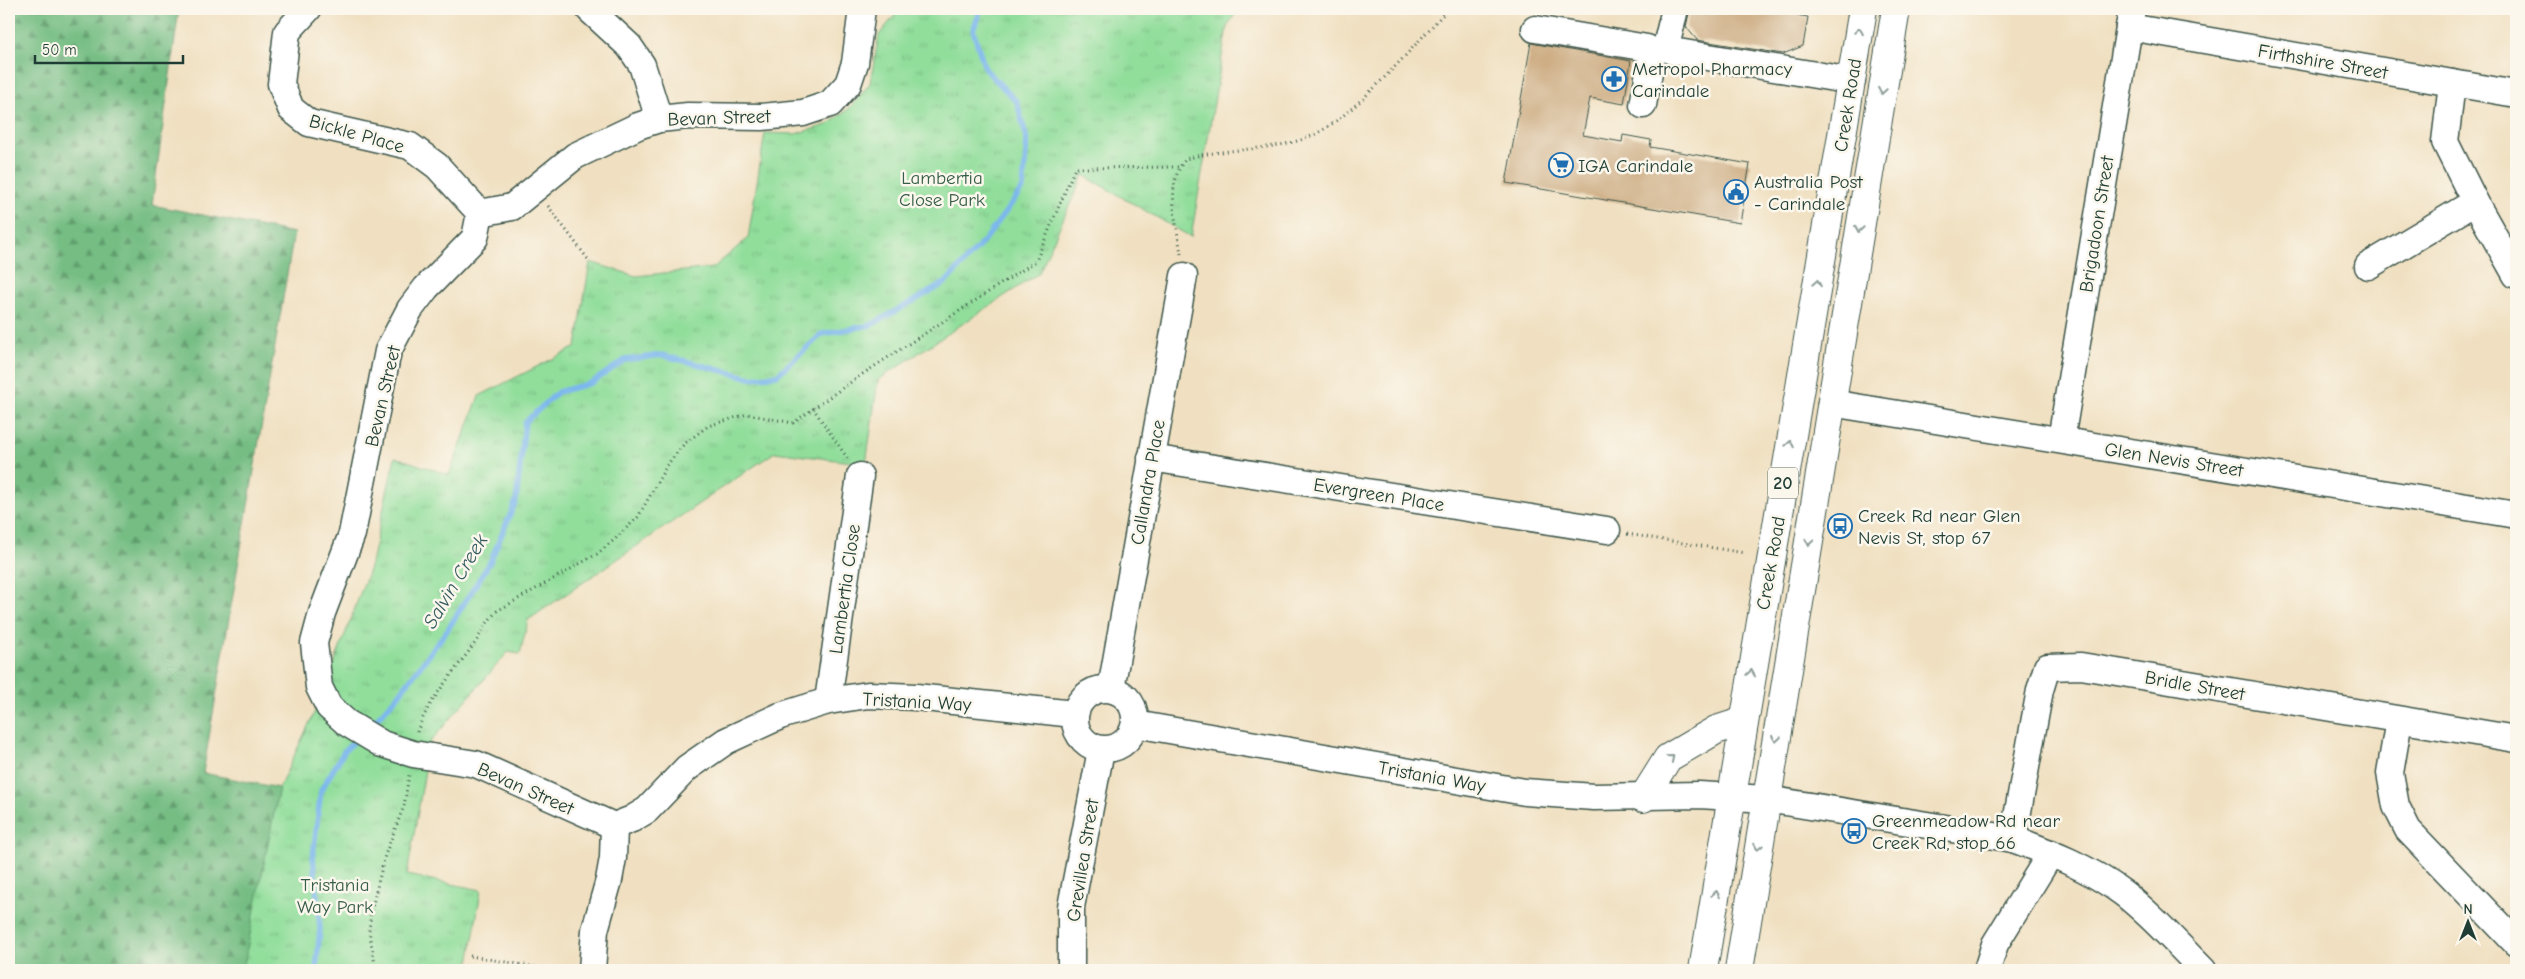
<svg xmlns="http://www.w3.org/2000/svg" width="2525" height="979" viewBox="0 0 2525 979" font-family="'Comic Neue',sans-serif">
<defs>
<pattern id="forest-firs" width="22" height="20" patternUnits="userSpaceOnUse" patternTransform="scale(1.25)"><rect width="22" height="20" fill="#74bd83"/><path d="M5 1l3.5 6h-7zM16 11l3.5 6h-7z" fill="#5f9b6c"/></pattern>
<pattern id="park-tufts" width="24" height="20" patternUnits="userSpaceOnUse" patternTransform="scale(1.25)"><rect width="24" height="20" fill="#91de9b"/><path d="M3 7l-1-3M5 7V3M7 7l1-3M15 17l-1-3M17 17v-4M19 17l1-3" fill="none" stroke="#7dbf86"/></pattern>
</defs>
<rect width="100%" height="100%" fill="#fbf7ec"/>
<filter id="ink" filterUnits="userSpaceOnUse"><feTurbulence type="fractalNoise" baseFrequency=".02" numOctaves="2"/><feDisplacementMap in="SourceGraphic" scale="10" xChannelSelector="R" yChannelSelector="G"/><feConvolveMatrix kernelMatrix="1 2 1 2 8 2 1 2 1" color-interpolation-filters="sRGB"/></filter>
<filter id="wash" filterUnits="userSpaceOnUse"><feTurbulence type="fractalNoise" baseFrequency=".0096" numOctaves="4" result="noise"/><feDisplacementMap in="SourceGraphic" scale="20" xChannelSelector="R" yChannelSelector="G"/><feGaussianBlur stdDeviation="1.12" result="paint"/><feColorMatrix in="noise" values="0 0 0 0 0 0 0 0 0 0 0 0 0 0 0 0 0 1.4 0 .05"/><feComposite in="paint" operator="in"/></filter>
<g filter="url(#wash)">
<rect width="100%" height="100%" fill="#f0e0c1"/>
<!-- forest -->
<polygon fill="url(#forest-firs)" stroke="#4a7d5c" points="9,9 179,9 152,205 294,233 203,773 279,788 243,970 9,970"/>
<!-- park -->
<polygon fill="url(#park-tufts)" stroke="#588e68" points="900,9 1238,9 1227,27 1191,237 1083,175 1039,273 878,380 866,464 775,452 528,620 520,654 508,652 430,742 407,875 481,890 468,970 243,970 279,788 323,694 370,567 395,457 449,475 479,396 576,347 590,262 636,276 713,268 748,238 765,133 795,134 827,125 851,107 870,83 879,35"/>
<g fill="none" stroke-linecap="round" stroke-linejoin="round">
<!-- stream -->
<g stroke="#7cb7ed" stroke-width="5.5">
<polyline points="368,728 398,696 448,629 490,562 516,501 525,422 558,392 591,383 625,360 662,355 751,378 777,375 822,334 871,325 945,283 985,240 1023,188 1027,140 1017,102 985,69 973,30 981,9"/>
<polyline points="316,970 320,928 313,856 321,790 345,750 358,738"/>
</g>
</g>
<g id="blocks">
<!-- building -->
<g fill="#ceae85">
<polygon points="1690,9 1760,9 1808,17 1803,46 1783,54 1697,40 1686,27"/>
<polygon points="1531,43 1631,61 1624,104 1590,98 1583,135 1622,142 1623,135 1651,140 1650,147 1750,164 1740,223 1506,183"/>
</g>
</g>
</g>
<g filter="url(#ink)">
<use href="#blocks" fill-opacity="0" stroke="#3e5549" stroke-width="1"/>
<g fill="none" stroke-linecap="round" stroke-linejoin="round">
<defs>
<g id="minor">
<polyline points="308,9 287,32 281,84 291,109 309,123 410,146 437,166 480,213"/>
<polyline points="589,9 629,46 642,65 659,119"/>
<polyline points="2129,27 2516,94"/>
<polyline points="1535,29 1647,48"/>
<polyline points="1668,38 1675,9"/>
<polyline points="1672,51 1852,81"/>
<polyline points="2452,83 2445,142 2475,202 2516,275"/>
<polyline points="1643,105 1652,56"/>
<polyline points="2368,266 2475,202"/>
<polyline points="1831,403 2516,515"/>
<polyline points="2061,440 2132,9"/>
<polyline points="1151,458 1607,530"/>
<circle cx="1105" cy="719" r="30"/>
<polyline points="1111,689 1184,276"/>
<polyline points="828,701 860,476"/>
<polyline points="2399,720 2390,773 2396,806 2408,830 2516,943"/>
<path d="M1135,724L1525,792L1594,797L1699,795L1767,799L2013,839C2052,853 2089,868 2123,893C2152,915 2177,944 2203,970"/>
<polyline points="614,826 476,764 413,754 382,744 347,723 329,707 319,687 314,643 322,613 352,534 388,351 410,309 426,288 475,238 480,213 512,207 575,156 638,126 659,119 688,116 762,117 803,113 830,104 848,84 855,63 862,9"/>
<polyline points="2013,839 2040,690 2047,667 2081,666 2516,739"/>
<polyline points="592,970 595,930 609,880 613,858 614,826 632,819 647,810 687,768 726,741 780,716 828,701 868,695 916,697 1074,714"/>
<polyline points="1071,970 1071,907 1101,750"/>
<polyline points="1987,970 1995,944 2051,853"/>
</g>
<g id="major">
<polyline points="1643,798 1668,758 1716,730 1744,721"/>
<polyline points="1703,970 1863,9"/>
<polyline points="1739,970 1896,9"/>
</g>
</defs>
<!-- minor casing -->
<use href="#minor" stroke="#3e5549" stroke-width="29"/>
<!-- major casing -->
<use href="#major" stroke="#3e5549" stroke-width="30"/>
<!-- path -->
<g stroke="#3e5549" stroke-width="3" stroke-dasharray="1 4" stroke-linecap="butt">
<polyline points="548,206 590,262"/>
<path d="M1181,254C1177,225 1164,183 1186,159C1225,147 1271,152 1309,137C1353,119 1414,45 1448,9"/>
<polyline points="813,408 848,459"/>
<polyline points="1627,534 1745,553"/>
<path d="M417,732C428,700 455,671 475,643C482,632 487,621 497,611L597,554L614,540L638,517L667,465L684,444L708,426L747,414L793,423L861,375L1036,261L1075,168L1179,167"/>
<polyline points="470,956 554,970"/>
<polyline points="376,970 369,931 371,912 385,855 404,806 409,775"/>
</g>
<!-- minor -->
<use href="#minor" stroke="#fff" stroke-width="26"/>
<!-- major -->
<use href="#major" stroke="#fff" stroke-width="28"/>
</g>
<!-- one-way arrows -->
<defs><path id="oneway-chevron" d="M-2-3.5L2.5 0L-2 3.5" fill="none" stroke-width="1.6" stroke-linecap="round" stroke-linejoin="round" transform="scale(1.25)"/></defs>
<g stroke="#8f9e9a">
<use href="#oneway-chevron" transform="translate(1859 31) rotate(-81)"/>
<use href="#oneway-chevron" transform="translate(1882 91) rotate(99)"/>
<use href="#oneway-chevron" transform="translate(1859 229) rotate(99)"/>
<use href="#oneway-chevron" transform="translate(1817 283) rotate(-80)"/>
<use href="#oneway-chevron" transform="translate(1790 444) rotate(-80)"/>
<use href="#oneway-chevron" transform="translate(1809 542) rotate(99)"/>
<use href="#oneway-chevron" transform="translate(1751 673) rotate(-81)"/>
<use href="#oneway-chevron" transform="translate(1776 739) rotate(99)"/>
<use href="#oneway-chevron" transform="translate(1671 758) rotate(-40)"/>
<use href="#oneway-chevron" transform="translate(1758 847) rotate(101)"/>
<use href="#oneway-chevron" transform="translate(1716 894) rotate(-81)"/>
</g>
</g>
<!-- icons -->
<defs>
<symbol id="pharmacy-ring" viewBox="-11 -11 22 22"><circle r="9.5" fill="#fbf7ec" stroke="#1f6fb2" stroke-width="1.5"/><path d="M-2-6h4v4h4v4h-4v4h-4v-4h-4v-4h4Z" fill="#1f6fb2"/></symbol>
<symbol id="supermarket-ring" viewBox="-11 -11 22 22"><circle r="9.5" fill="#fbf7ec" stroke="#1f6fb2" stroke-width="1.5"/><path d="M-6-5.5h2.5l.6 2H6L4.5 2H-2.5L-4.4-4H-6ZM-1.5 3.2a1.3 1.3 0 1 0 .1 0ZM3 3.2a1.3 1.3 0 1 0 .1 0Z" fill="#1f6fb2"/></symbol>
<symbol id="civic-ring" viewBox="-11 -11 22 22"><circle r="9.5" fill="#fbf7ec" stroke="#1f6fb2" stroke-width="1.5"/><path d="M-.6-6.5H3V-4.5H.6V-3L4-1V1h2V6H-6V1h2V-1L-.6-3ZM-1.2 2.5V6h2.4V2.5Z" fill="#1f6fb2"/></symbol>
<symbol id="bus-ring" viewBox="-11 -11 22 22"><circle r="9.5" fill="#fbf7ec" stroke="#1f6fb2" stroke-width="1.5"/><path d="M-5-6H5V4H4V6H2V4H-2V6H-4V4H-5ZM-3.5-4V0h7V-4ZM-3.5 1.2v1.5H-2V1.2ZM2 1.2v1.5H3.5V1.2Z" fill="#1f6fb2"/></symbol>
</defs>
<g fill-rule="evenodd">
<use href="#pharmacy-ring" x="1600" y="65" width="28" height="28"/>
<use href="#supermarket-ring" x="1547" y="151" width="28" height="28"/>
<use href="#civic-ring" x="1722" y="178" width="28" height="28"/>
<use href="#bus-ring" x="1826" y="512" width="28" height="28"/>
<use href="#bus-ring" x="1840" y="817" width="28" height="28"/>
</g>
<g text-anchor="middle" stroke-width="5" stroke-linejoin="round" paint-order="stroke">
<!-- shield labels -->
<rect fill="#fbf7ec" stroke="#61756b" stroke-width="1" x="1768" y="467.5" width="30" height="31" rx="4"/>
<g font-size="18" font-weight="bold" fill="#1f3d34">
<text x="1783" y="489">20</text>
</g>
<!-- street labels -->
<g font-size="19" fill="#1f3d34" stroke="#fbf7ec">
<text transform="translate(2323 61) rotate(10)" y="7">Firthshire Street</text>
<text transform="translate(1847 105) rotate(-81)" y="7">Creek Road</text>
<text transform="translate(719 117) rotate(-2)" y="7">Bevan Street</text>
<text transform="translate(357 133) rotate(16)" y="7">Bickle Place</text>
<text transform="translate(2096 224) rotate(-81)" y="7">Brigadoon Street</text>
<text transform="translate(382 396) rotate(-77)" y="7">Bevan Street</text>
<text transform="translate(2174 459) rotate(9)" y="7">Glen Nevis Street</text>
<text transform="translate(1147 482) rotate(-80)" y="7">Callandra Place</text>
<text transform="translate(1379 494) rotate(9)" y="7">Evergreen Place</text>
<text transform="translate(1770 563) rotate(-80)" y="7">Creek Road</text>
<text transform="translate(844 589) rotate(-82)" y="7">Lambertia Close</text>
<text transform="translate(2195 685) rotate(10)" y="7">Bridle Street</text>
<text transform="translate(917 701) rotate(3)" y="7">Tristania Way</text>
<text transform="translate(1432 776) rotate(10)" y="7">Tristania Way</text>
<text transform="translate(526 788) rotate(24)" y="7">Bevan Street</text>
<text transform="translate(1082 860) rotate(-81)" y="7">Grevillea Street</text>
</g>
<!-- poi labels -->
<g font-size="19" fill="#1f3d34" stroke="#fbf7ec" text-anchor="start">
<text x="1632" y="75">Metropol Pharmacy<tspan x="1632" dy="22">Carindale</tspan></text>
<text x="1578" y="172">IGA Carindale</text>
<text x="1754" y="188">Australia Post<tspan x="1754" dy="22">- Carindale</tspan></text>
<text x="1858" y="522">Creek Rd near Glen<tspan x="1858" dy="22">Nevis St, stop 67</tspan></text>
<text x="1872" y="827">Greenmeadow Rd near<tspan x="1872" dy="22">Creek Rd, stop 66</tspan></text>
</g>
<!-- park labels -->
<g font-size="19" fill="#365d49" stroke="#fbf7ec">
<text x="942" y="184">Lambertia<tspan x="942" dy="22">Close Park</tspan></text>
<text x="335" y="891">Tristania<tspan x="335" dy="22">Way Park</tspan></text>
</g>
<!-- water labels -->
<g font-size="20" font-style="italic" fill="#365c62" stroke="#fbf7ec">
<text transform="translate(455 581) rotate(-59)" y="7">Salvin Creek</text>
</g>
</g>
<!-- margin -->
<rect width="2525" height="979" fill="none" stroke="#fbf7ec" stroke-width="30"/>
<!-- north arrow -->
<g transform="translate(2468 922)" stroke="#fbf7ec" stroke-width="4" paint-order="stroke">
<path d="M0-4L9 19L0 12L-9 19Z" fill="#1f3d34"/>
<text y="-8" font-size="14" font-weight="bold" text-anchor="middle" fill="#1f3d34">N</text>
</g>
<!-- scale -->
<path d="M35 55v8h148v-8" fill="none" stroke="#1f3d34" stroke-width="2.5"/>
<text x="42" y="55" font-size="15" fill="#1f3d34" stroke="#fbf7ec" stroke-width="4" paint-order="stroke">50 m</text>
</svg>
